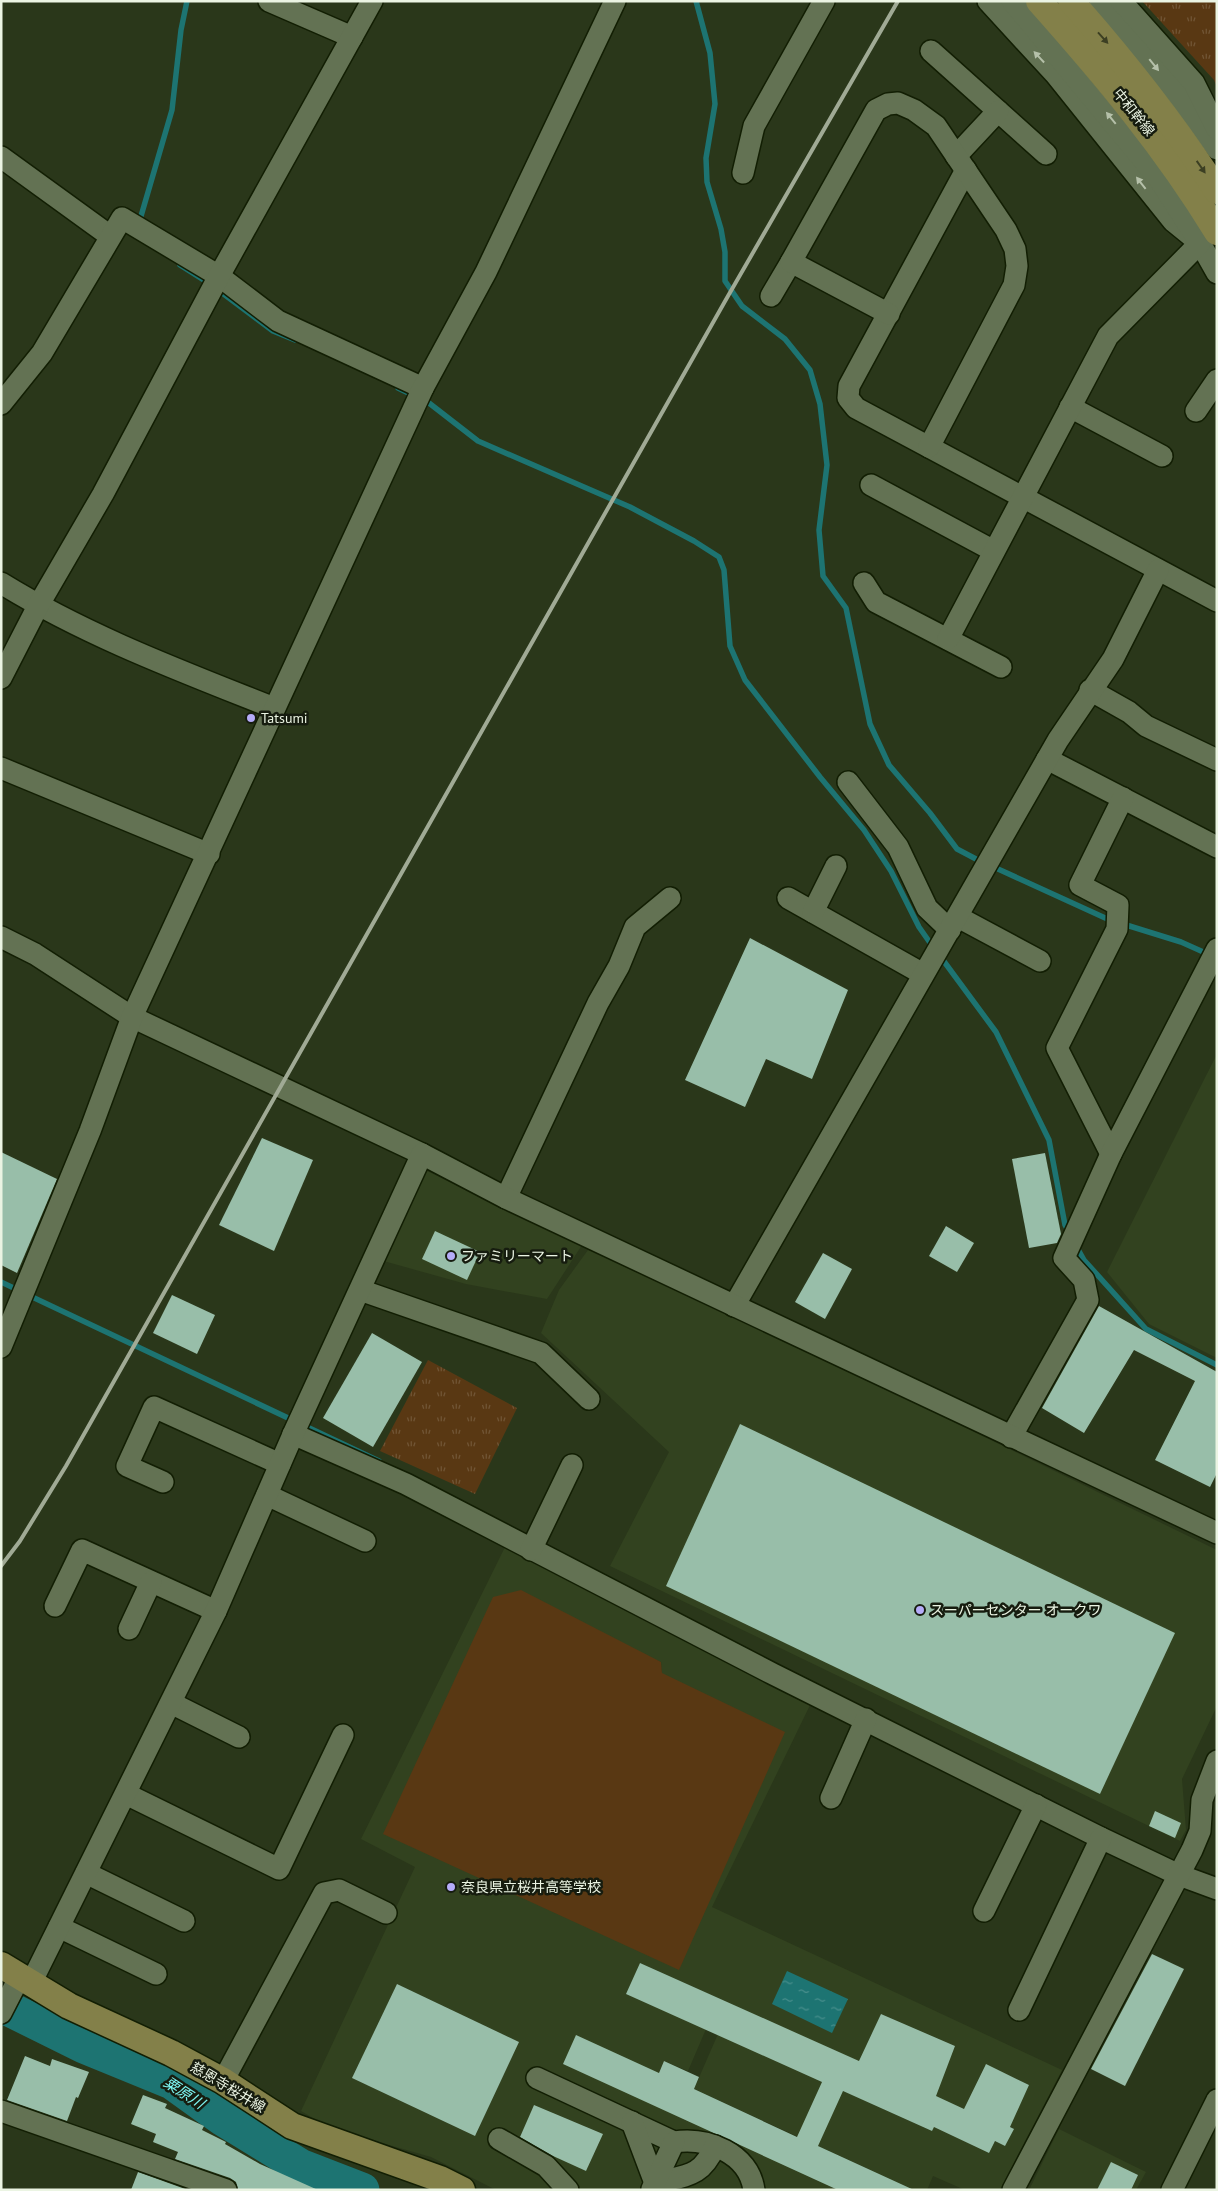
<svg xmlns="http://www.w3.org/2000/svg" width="1218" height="2191" viewBox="0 0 1218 2191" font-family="'PT Sans','Noto Sans JP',sans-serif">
<defs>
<pattern id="grass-tufts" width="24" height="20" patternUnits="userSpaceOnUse" patternTransform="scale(1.25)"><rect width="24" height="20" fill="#593813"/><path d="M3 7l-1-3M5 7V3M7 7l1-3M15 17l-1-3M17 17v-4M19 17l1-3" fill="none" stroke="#715535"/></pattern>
<pattern id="water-ripples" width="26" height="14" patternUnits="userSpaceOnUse" patternTransform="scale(1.25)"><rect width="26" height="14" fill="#1d7472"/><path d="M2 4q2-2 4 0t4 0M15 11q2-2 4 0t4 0" fill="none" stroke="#498f8d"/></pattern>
</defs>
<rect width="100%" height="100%" fill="#2a371a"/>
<!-- built -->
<g fill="#32421f" fill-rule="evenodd">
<polygon points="1217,1054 1217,1358 1149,1324 1107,1272"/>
<polygon points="427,1171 582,1245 547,1299 466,1284 380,1260 421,1174"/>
<polygon points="588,1250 791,1343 1217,1550 1217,1706 1182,1779 1186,1830 1180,1841 610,1566 669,1452 541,1333 559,1290"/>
<path d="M506,1545L812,1701L712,1907L1062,2070L1000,2190H965L933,2176L927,2190H914L694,2089L718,2034L932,2131L946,2101L640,1963L627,1994L706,2029L688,2071L664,2061L659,2073L838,2190H496L431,2157L330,2128L301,2111L415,1867L361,1839ZM493,1598L661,1662L662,1673ZM397,1984L519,2042L475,2136L352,2078ZM881,2014L955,2046L940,2084L864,2051ZM985,2065L1029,2085L1015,2114L972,2094ZM534,2105L603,2134L586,2171L519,2140ZM1003,2124L1013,2128L1005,2146L995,2141L989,2153L958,2138Z"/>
<polygon points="1059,2129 1146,2172 1136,2190 1029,2190"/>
</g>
<!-- grass -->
<g fill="url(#grass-tufts)">
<polygon points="1142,1 1217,1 1217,87 1214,80"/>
<polygon points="428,1360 517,1408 475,1494 380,1451"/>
</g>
<!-- green -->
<polygon fill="#593813" points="521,1590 661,1662 662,1673 785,1732 679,1970 383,1834 493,1597"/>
<!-- water -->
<polygon fill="url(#water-ripples)" points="787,1971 848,1999 832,2033 772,2004"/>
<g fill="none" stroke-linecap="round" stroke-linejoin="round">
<!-- stream -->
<g stroke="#1d7472" stroke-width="5.5">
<polyline points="696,1 710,53 715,104 706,158 707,182 721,229 725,252 725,281 742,306 785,339 810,370 820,404 827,465 819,530 823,576 846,608 870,724 889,765 930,813 957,849 976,859"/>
<polyline points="139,223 172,110 181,30 187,1"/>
<polyline points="180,265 210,284"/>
<polyline points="217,289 273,331 295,340"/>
<polyline points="398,388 429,403 478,441 630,507 694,541 719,557 724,570 730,646 745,680 820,777 864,830 891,871 919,927 933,947"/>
<polyline points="998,869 1114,922"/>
<polyline points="1123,924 1181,942 1210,955"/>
<polyline points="940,956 996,1032 1049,1140 1065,1225 1070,1234"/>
<polyline points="1075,1244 1084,1260 1146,1329 1217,1365"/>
<polyline points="1,1282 20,1291"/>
<polyline points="28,1295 379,1461"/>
</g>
<!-- river -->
<polyline stroke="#1d7472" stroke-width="35" points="1,2005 84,2046 172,2082 222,2118 300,2166 362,2190"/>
</g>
<!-- building -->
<g fill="#98bea9">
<polygon points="750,938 848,990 812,1079 766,1059 745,1107 685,1080"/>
<polygon points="262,1138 313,1160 274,1251 219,1225"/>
<polygon points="1,1152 57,1179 17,1273 1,1265"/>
<polygon points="1045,1153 1061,1234 1057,1243 1029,1248 1012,1159"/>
<polygon points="946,1226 974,1243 957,1272 929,1256"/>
<polygon points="435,1231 480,1252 467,1280 422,1259"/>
<polygon points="823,1253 852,1269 825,1319 795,1302"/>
<polygon points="172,1295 215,1315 197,1354 153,1333"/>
<polygon points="1099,1306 1217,1372 1217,1473 1210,1487 1155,1460 1195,1381 1134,1350 1084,1433 1042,1408"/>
<polygon points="372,1333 422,1362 373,1447 323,1418"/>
<polygon points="740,1424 1175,1633 1100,1794 666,1586"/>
<polygon points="1155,1811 1181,1823 1175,1838 1149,1826"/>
<polygon points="1152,1954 1184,1969 1125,2086 1091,2069"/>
<polygon points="640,1963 859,2061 881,2014 955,2046 936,2096 964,2109 986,2064 1029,2085 1010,2127 1014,2129 1005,2146 995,2141 989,2153 934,2127 932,2131 843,2091 818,2146 914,2190 838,2190 563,2064 576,2035 659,2073 664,2061 699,2077 694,2089 797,2137 822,2082 626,1994"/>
<polygon points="397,1984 519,2042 475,2136 352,2078"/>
<polygon points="25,2056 50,2066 52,2059 89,2072 78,2098 76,2097 67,2121 7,2100"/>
<polygon points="143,2095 167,2104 165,2108 204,2126 202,2130 226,2142 225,2144 260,2164 318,2190 238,2190 236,2182 230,2178 175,2159 178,2152 153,2142 156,2134 131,2124"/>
<polygon points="534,2105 603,2134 586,2171 553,2156 520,2137"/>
<polygon points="1111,2162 1138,2175 1131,2190 1097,2190"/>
<polygon points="138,2172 188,2190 131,2190"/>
</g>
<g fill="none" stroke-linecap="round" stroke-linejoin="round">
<defs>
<g id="minor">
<polyline points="269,1 352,37"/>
<polyline points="988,1 1056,75 1173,221 1200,243 1217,273"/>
<polyline points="1100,1 1177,94 1217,149"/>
<polyline points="1121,1 1194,83 1217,129"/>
<polyline points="931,51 1046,154"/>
<polyline points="956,156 998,111"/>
<polyline points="1,157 110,236"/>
<polyline points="966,170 849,386 848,398 856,408 1217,601"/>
<polyline points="743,173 754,126 824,1"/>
<polyline points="771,296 791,262"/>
<polyline points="889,314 791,262 876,110 888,104 898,103 914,110 936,126 1006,230 1015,249 1017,266 1014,285 929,447"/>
<polyline points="1,404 42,353 122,218 219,276 278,321 423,388"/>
<polyline points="1070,407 1162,456"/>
<polyline points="1196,411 1217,380"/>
<polyline points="871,485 994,551"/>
<path d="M1,583C87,636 181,671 274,708"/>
<polyline points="864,583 876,602 1001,667"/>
<polyline points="948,639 1108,336 1200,243 1159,179 1012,1"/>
<polyline points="1,678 38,606 103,494 219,276 372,1"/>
<polyline points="1090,690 1129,712 1146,726 1217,760"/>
<polyline points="1047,759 1217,847"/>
<polyline points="1,768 209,854"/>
<polyline points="848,782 898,847 927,908 950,930"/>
<polyline points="788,898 923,974"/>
<polyline points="813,912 836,866"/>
<polyline points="958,917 1040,961"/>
<polyline points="1,937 35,954 132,1017 422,1154"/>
<polyline points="1111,1154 1057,1048 1117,929 1118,905 1080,885 1123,798"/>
<polyline points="506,1198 598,1003 619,966 635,927 670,898"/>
<polyline points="360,1290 541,1353 589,1399"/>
<polyline points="734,1306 1058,740 1113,659 1158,570"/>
<polyline points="1,1347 90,1131 132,1017 423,388 486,272 615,1"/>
<polyline points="293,1434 406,1484 773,1674 1101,1838 1179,1875 1217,1889"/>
<polyline points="1011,1437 1088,1300 1084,1280 1064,1258 1111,1154 1217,949"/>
<polyline points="163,1482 127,1466 154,1407 280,1464"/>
<polyline points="267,1495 365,1541"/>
<polyline points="531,1550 572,1465"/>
<polyline points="55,1606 82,1550 216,1611"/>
<polyline points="129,1629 151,1582"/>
<polyline points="171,1703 239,1737"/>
<polyline points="126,1794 279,1869 343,1735"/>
<polyline points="831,1798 866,1719"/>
<polyline points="86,1873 184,1921"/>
<polyline points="984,1911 1036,1805"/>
<polyline points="59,1927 156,1974"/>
<polyline points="31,1983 216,1611 295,1430 422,1154 506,1198 1217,1533"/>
<polyline points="1019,2010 1101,1838"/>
<polyline points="1,2013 20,1976"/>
<path d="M537,2078L674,2142C707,2137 749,2153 754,2190"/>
<polyline points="223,2081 324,1893 339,1890 386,1913"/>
<polyline points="1,2111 226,2190"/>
<path d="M632,2122L655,2183C686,2175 701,2178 715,2146"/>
<polyline points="499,2139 546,2166 568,2190"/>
<polyline points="652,2189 674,2142"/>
<polyline points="1013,2190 1192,1850 1200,1831 1202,1800 1217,1761"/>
<polyline points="1172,2190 1217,2100"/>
</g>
<g id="major">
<path d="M1039,1C1104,74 1166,148 1217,232"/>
<path d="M1071,1C1124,61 1174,124 1217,191"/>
<polyline points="1,1965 69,2006 171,2053 223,2081 292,2126 440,2179 462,2190"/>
</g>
</defs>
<!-- minor casing -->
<use href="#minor" stroke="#121e03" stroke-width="24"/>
<!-- major casing -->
<use href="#major" stroke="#121e03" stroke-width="29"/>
<!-- minor -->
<use href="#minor" stroke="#637253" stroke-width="21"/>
<!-- major -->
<use href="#major" stroke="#838049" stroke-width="26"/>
<!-- rail -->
<polyline stroke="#a0aa95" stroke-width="4" points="1,1566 20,1541 66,1466 728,296 898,1"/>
</g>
<!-- one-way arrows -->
<defs><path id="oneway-solid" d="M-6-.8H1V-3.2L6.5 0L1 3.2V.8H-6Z" transform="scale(1.25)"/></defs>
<g fill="#3c3f23">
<use href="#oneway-solid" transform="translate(1103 38) rotate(48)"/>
<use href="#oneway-solid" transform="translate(1201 167) rotate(55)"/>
</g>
<g fill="#b5c0a9">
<use href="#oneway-solid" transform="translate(1039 57) rotate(-133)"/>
<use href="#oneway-solid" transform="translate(1154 65) rotate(51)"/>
<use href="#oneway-solid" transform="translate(1111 118) rotate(-129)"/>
<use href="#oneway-solid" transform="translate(1141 183) rotate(-128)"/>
</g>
<!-- markers -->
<g fill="#b5acf8" stroke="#161c0f" stroke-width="2">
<circle cx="251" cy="718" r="5"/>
<circle cx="451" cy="1256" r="5"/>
<circle cx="920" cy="1610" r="5"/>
<circle cx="451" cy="1887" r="5"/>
</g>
<g text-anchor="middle" stroke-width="5" stroke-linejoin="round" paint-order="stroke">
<!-- street labels -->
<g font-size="14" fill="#ebf4e3" stroke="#161c0f">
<text transform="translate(1134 112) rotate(51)" y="5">中和幹線</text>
<text transform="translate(228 2087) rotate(31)" y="5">慈恩寺桜井線</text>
</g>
<!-- poi labels -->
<g font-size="14" fill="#ebf4e3" stroke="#161c0f" text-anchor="start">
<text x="261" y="723">Tatsumi</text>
<text x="461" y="1261">ファミリーマート</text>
<text x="930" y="1615">スーパーセンター オークワ</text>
<text x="461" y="1892">奈良県立桜井高等学校</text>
</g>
<!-- water labels -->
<g font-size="15" font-style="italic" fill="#7cf4f1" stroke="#161c0f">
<text transform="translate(184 2093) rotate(33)" y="5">粟原川</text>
</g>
</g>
<!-- border -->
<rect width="1218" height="2191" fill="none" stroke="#ebf4e3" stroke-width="5"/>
</svg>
